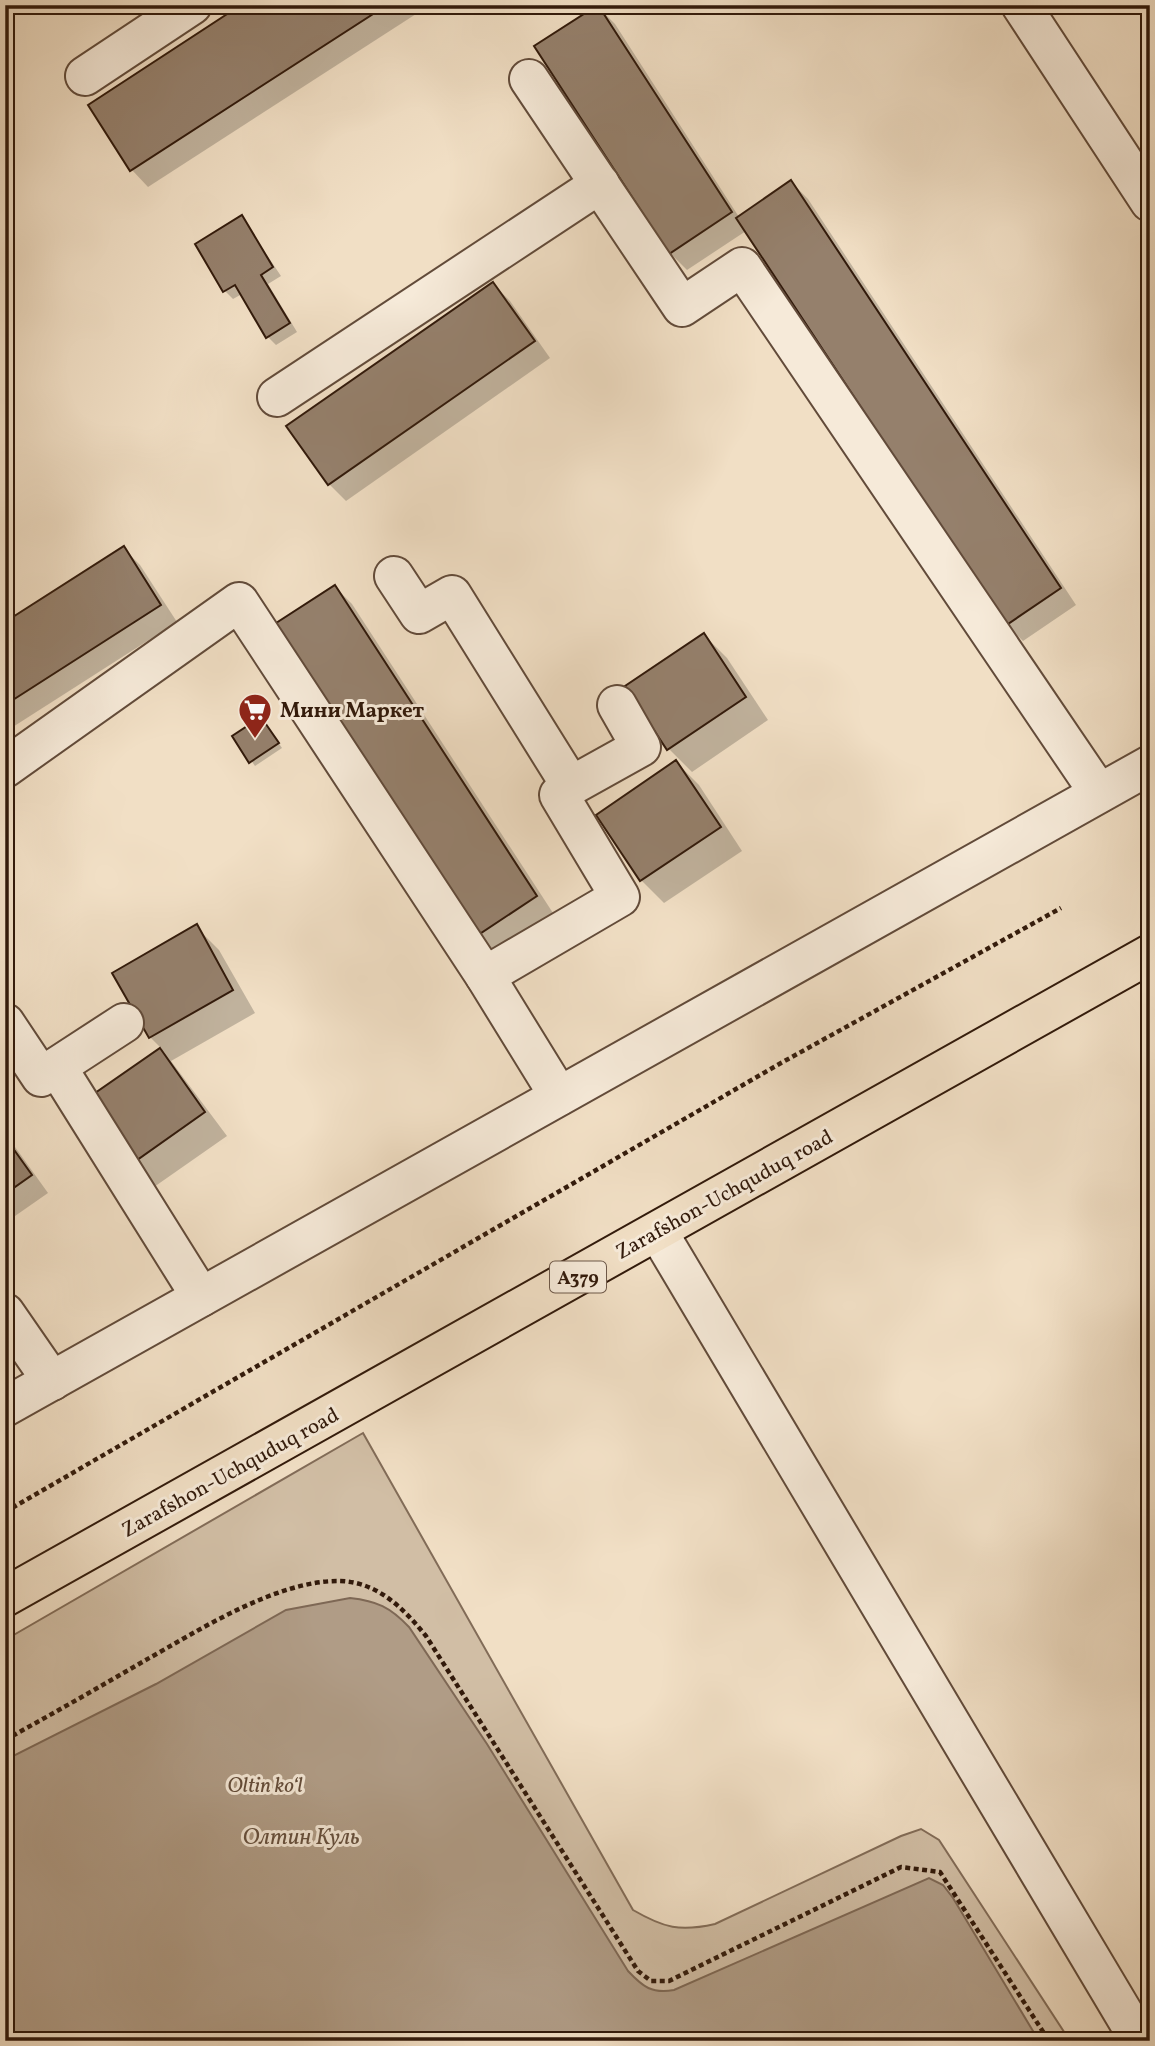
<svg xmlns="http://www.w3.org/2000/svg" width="1155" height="2046" viewBox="0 0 1155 2046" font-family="Vollkorn,serif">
<rect width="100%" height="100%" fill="#f1dfc5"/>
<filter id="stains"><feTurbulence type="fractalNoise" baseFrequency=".00286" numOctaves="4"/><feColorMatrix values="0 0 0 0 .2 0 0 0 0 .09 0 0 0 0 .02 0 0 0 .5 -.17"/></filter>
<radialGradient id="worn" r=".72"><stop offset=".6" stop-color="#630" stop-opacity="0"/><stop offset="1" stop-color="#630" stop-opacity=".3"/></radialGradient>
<!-- green -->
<path fill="#d1bea5" stroke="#826c58" stroke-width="2" d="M363,1433L633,1910C664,1928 680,1932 715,1924L901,1836L921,1829L939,1840L1070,2041H5V1640Z"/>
<!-- water -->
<path fill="#b09c86" stroke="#7e6855" stroke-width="2" d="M350,1598C377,1601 390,1607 409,1627L487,1744L628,1971C643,1987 652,1994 674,1990L929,1878L943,1885L953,1898L1039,2041H5V1760L156,1684L286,1610Z"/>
<!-- shadow -->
<g fill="#0003">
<polygon points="245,5 430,5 148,187 132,170 90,105"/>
<polygon points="598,7 615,24 739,217 791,182 808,199 1076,605 1023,641 1006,624 746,231 687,270 670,253"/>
<polygon points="242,218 281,276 268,284 297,332 276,345 267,336 242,294 233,299 225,291"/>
<polygon points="493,284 510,301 550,358 346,501 329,484 289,427"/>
<polygon points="123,548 140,565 177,622 5,732 5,624"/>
<polygon points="335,587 352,604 553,913 493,952 476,936"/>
<polygon points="704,635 727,658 768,720 692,772 669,749 627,687"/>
<polygon points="265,723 282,748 255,766 234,737"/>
<polygon points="676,762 699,785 742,851 664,903 641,880 598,815"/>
<polygon points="196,927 219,950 255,1013 171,1061 227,1136 154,1187 87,1101 162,1049 150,1037"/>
<polygon points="5,1133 48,1193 5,1223"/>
</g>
<!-- building -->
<g fill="#95806c" stroke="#321a0b" stroke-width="2">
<polygon points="241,5 387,5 130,171 88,105"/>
<polygon points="598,5 732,212 669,254 534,46"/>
<polygon points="791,180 1061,588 1005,626 736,218"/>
<polygon points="242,215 273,267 261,275 290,323 266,338 235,285 223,292 195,244"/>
<polygon points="493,282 535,341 328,485 286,426"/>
<polygon points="124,546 161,605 5,705 5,622"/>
<polygon points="335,585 537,896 475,937 273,625"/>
<polygon points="704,633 746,697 667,750 625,686"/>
<polygon points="261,717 279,743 249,763 232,736"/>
<polygon points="676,760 721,827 640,881 596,815"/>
<polygon points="197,924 233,990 149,1038 112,973"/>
<polygon points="160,1048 205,1112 130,1165 85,1100"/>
<polygon points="5,1137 32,1175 5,1194"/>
</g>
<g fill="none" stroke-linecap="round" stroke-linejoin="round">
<defs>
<g id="minor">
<polyline points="1021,5 1150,202"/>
<polyline points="85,76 192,5"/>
<polyline points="529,79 682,307 742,267 1099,793"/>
<polyline points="277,397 600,184"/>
<polyline points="394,576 419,614 452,595 571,786 641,747 617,705"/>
<polyline points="5,768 239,602 485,976 559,1096"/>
<polyline points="485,976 620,897 559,795 571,786"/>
<polyline points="5,1023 41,1077 124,1023"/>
<polyline points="57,1067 201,1297"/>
<polyline points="658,1232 1140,2041"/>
<polyline points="5,1313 52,1381"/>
<polyline points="5,1407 1150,765"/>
</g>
<polyline id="highway" points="5,1597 1150,954"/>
</defs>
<!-- minor casing -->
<use href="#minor" stroke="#624b3a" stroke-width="42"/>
<!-- highway casing -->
<use href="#highway" stroke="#321a0b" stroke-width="42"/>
<!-- path -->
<g stroke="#321a0b" stroke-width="4.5" stroke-dasharray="5 3.5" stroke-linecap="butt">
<polyline points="5,1512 781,1063 1061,908"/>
<path d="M5,1740C52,1714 98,1688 144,1661C198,1631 276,1580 340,1581C378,1582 404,1609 426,1636L638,1971L651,1981H669L901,1867L940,1872L1049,2041"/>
</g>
<!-- minor -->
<use href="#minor" stroke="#f6ead9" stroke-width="38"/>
<!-- highway -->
<use href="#highway" stroke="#f1dfc5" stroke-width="38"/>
</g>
<!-- icons -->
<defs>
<symbol id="supermarket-pin" viewBox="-11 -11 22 30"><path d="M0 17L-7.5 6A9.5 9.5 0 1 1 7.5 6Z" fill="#8f2418" stroke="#f6ead9"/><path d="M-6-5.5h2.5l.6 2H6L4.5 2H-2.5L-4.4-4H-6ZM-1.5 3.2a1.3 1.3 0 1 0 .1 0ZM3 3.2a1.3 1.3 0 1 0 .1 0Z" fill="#fff"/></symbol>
</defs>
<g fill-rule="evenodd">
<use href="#supermarket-pin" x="236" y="691" width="38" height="52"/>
</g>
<g text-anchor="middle" stroke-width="6" stroke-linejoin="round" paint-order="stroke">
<!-- shield labels -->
<rect fill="#f6ead9" stroke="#6d5849" stroke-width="2" x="550" y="1261.5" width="56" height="31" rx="5"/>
<g font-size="19" font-weight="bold" fill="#321a0b">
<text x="578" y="1284">A379</text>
</g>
<!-- poi labels -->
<g font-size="21" font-weight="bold" fill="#321a0b" stroke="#f6ead9" text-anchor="start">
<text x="280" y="717">Мини Маркет</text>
</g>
<!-- street labels -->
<g font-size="21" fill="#321a0b" stroke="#f6ead9">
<text transform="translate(724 1194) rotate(-29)" y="7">Zarafshon-Uchquduq road</text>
<text transform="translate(230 1472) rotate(-29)" y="7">Zarafshon-Uchquduq road</text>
</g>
<!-- park labels -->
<g font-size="21" font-style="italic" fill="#624b39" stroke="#f6ead9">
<text x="265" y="1792">Oltin ko‘l</text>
</g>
<!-- water labels -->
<g font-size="23" font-style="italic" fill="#644e3c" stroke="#f6ead9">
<text x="301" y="1844">Олтин Куль</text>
</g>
</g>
<!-- margin -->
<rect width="1155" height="2046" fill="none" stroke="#f1dfc5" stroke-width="28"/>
<rect x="7" y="7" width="1141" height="2032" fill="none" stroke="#321a0b" stroke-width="3.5"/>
<rect x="14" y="14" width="1127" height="2018" fill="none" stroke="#321a0b" stroke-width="2"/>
<rect width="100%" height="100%" filter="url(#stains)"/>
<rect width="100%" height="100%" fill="url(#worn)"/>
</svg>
